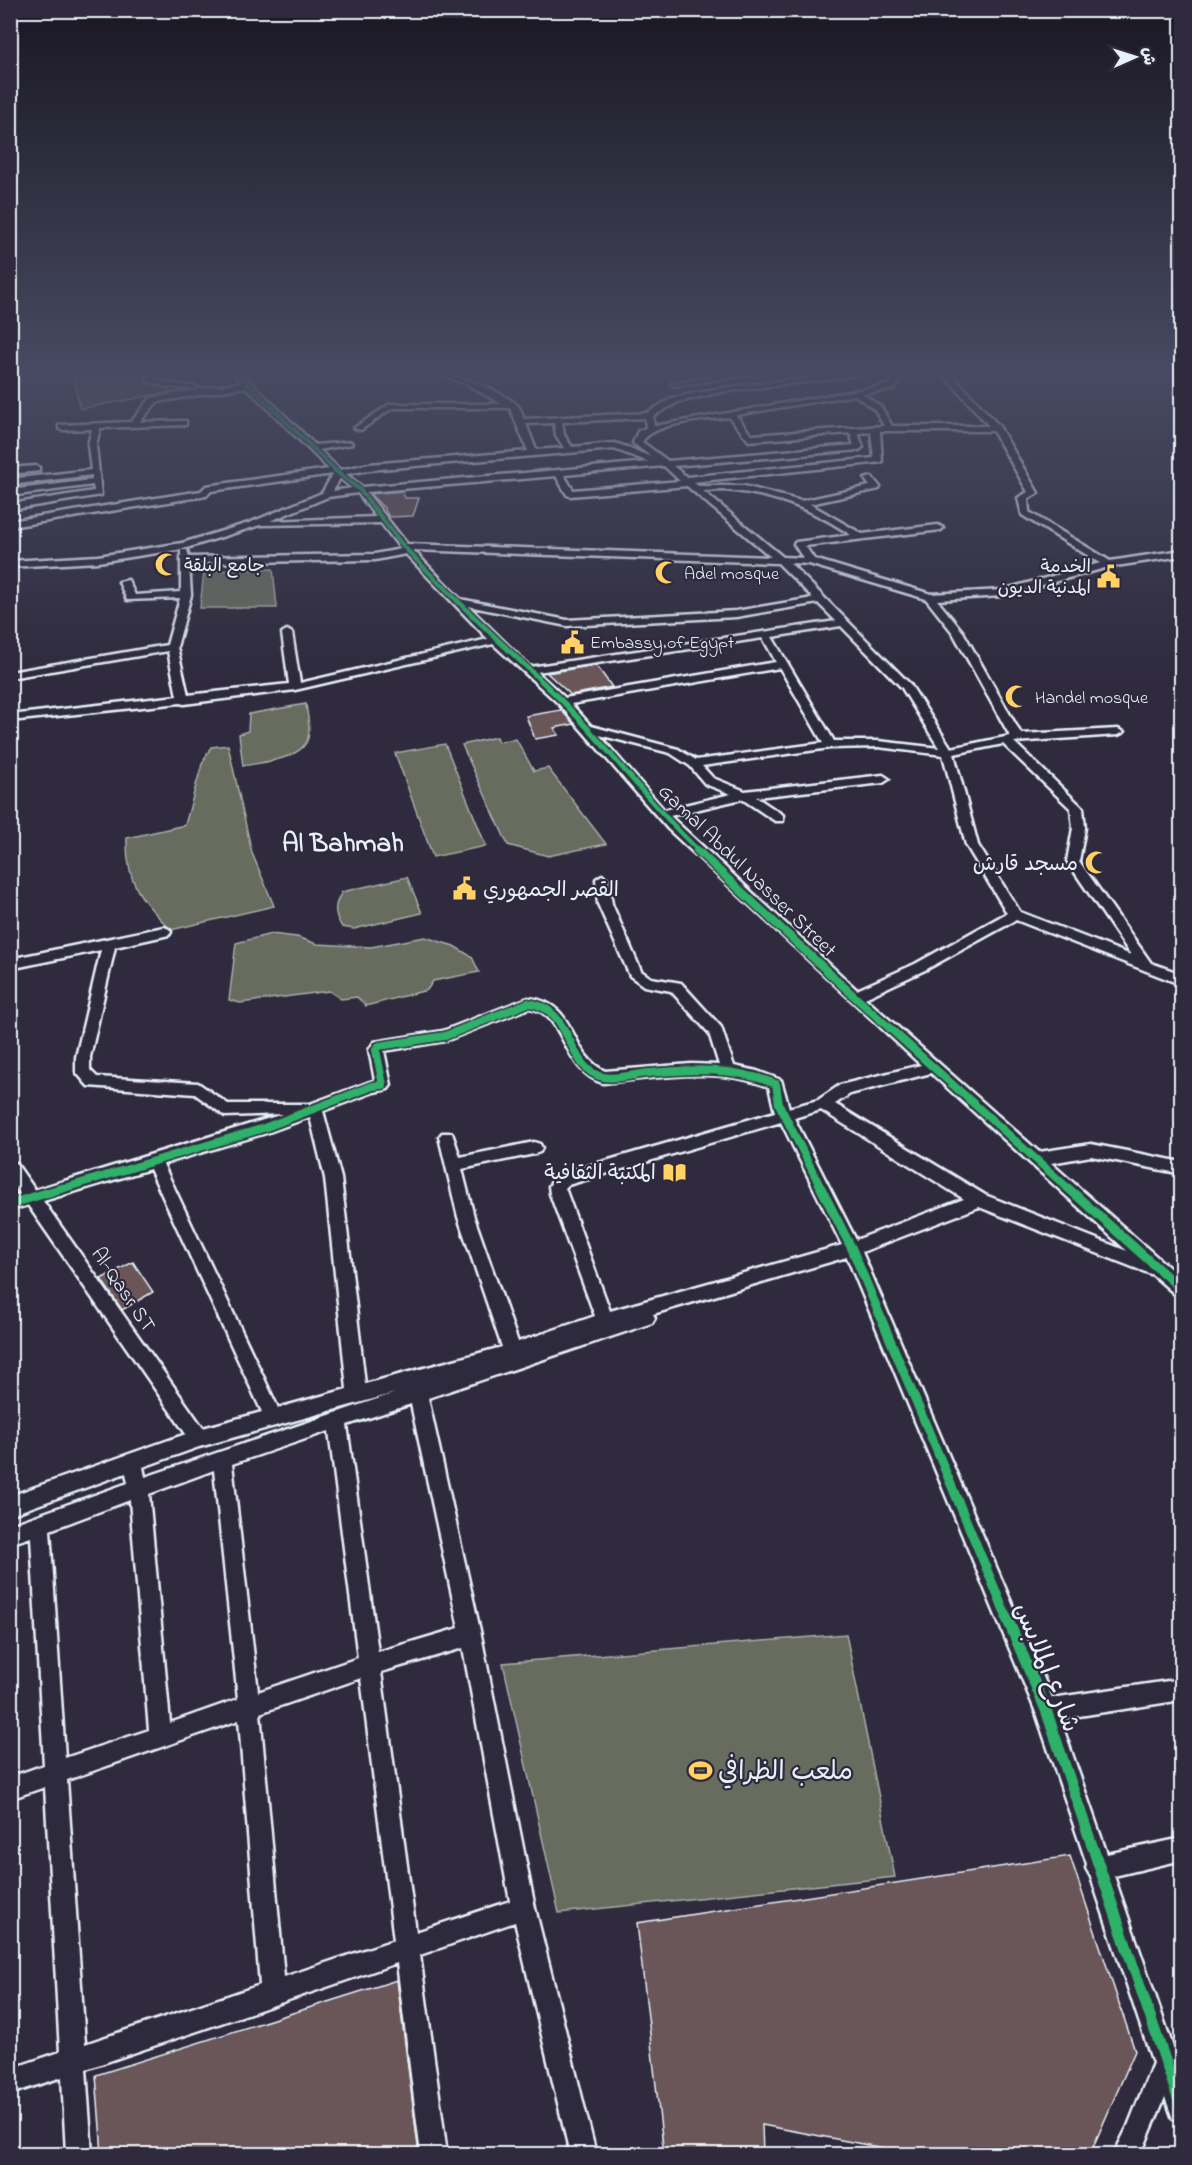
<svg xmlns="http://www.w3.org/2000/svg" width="1192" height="2165" viewBox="0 0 1192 2165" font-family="'Indie Flower','Playpen Sans Arabic',sans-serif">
<rect width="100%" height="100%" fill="#2f2a3d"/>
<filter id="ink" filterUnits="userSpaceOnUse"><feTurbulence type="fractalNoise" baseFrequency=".0167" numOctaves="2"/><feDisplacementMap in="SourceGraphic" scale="12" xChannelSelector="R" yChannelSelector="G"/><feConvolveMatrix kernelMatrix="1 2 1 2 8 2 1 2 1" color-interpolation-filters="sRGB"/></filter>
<g filter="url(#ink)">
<!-- green -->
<g fill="#676c5e" stroke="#a8aeab" stroke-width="1.5">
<polygon points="273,569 277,608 200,608 204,571"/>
<path d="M306,704C307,714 311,728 308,738C302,760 261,762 243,766L239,734L248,731L249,714Z"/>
<polygon points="496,737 498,742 516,739 534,771 548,768 606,844 548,856 508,845 462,745"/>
<polygon points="445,744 486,846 433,857 395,753"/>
<path d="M228,745L252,853L274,906L171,930C140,898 126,884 127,838L185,825L202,764L211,747Z"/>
<path d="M407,877L422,913L354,929L342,927C333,913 334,905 342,892Z"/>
<polygon points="271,934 297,937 317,944 371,947 425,937 454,946 472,957 479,972 433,981 427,990 366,1006 357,997 341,999 329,991 240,1003 229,1000 236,943"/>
<polygon points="846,1634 895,1877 559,1913 503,1663"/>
</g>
<!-- building -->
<g fill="#6b5759" stroke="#e8f1f8" stroke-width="1.5">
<polygon points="81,375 149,375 147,383 169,389 170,392 80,409 73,376"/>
<polygon points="402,491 405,498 419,498 413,516 389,517 384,508 370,494"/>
<polygon points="596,665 612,687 571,695 547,673"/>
<polygon points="561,710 574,724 554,728 559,735 535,739 526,716"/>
<polygon points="133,1262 153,1292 122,1310 101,1279"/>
<polygon points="1070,1856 1135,2051 1090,2154 915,2154 762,2125 763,2154 664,2154 637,1923"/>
<polygon points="397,1980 419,2154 102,2154 96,2075"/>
</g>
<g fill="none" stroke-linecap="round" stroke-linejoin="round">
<defs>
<g id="minor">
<polygon points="151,375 159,375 156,378 167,383 198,387 194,389 166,387 148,381"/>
<path d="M235,375H243L315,445L351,442L352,444L319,450L340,470L369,464L528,451L510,408H392L361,430L354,428L390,404H501L467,384L441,375C461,375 504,392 518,406C521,409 522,415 524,419L647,413L672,398L721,388L840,375H861L721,392L678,402L653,416L654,426L888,385L893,381L889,375H897L901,381L893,389L863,394L881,407L892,426H989L944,375H952L999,426L1038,493L1028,499L1029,512L1110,561L1182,550V556L1109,567L1002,596L937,600L963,632L1021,734L1118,729L1124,732L1118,735L1014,742L1083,808L1085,828L1079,861L1151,963L1182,974V985L1016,920L925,970L865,998L1039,1152L1091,1144L1182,1162V1174L1091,1156L1051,1163L1182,1279V1297L1176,1295L1153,1275L979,1207L862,1252L1052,1698L1182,1679V1700L1060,1719L1107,1854L1182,1838V1860L1114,1876L1174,2050L1182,2049V2122L1173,2119L1165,2097L1141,2154H1114L1128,2126L1153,2063L1091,1877L1086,1868L1087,1864L1035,1710L847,1257L653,1314L655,1318L652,1323L428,1398L481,1635L535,1908L596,2154H570L515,1922L420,1955L447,2154H421L397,1963L86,2069L92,2154H66L62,2077L10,2094V2069L60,2052L45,1787L10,1799V1777L44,1765L31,1537L10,1544V1525L128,1483L126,1473L10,1515V1496L186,1434L28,1205L10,1210V1197L20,1194L10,1180V1161L16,1163L35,1190L283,1114L225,1116L195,1094L88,1086L76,1072V1057L101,950L10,969V959L164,927L169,929L171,932L169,935L115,947L90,1057V1070L97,1077L198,1083L228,1104H310L375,1080L369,1050L374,1042L443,1031L528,998C579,1003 567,1053 605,1071L691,1064L719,1065L709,1033L671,991L644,986L630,976L598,904L596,879L602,875L608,879L612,904L641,971L651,978L681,983L721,1027L734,1066L757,1071L781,1080L789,1108L818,1100L840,1085L921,1065L668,829L559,704L493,644L295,690L184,704L180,703L10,721V715L177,696L168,651L10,678V672L167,645L180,598L127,600L119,582L128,580L135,595L181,592V550H187L189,557L375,554L401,549L381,523L260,525L183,549L98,562L10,567V561L98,556L182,543L249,523L322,493L333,474L211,491L206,496L10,527V521L201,491L206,486L329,469L246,387L157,402L140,422L183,421H186V425L100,428L96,445L101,495L10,510V504L94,491L93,485L10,496V490L92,480V475L10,485V479L91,470L88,445L92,429L62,430L59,429V425L131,422L151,398L242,382ZM855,395L875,410L884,426L751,435L736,415ZM729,417L749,441L850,433L854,445L668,461L642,442C654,422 706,420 729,417ZM645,418L646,428L638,431L633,443L653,458L627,447L614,443L572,447L564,435L562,422ZM554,423L556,435L564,448L536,450L526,424ZM880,431H993L1028,492L1018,498L1022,515L1100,563L1002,590L931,594L814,559L805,546L941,530L943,528L938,525L862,534L810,504L879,489L880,487L872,477L865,479L870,486L801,501L744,486H698L693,482L882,462ZM871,432L874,458L687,477L673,466L859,450L863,447L858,433ZM614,449L649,462L362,487L346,474L369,470ZM664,466L680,481L573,490L564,475ZM556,476L567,495L570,496L687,486L771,557L407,544L366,492ZM340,478L352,488L333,491ZM722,490C770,493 811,508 851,535L796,542L794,544L803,558L783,557L703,491ZM358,493L376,517L270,521L328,497ZM413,550L778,563L813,598L736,611L567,620L460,599ZM406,554L488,639L300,683L292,633L287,630L282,633L289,684L188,695L177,647L191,595L189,563L375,560ZM790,563L809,564L926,599L953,633L1010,736L951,748L910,684ZM818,603L836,621L530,667L468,606L567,626L736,617ZM841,626L902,688L939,748L878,741H834L772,637ZM763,638L776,662L565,698L537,672ZM780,668L823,743L696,760L678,749L591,726L571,704ZM599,735L670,753L690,766L705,784L731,794L664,810ZM1003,744L1071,809L1073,828L1067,861L1131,955L1020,912L978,845L954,754ZM878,747L943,755L966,845L1007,913L915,964L857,990L670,816L742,799L775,821H783V815L756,797L883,783L889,779L883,775L745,791L713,778L702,766L830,748ZM529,1008C566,1012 561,1070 603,1083C658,1078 716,1066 769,1087L775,1112L557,1175L549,1186L550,1194L595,1316L518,1342L474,1217L462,1169L534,1154L540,1152L542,1148L540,1144L534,1142L460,1157L452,1133H442L439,1137L458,1217L502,1347L365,1384L341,1178L323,1111L374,1092L388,1089L391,1085L384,1051L445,1041ZM931,1073L1127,1251L985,1195L835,1104L850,1094ZM821,1110L964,1199L856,1240L794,1118ZM310,1117L325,1178L347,1389L278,1408L163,1164L269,1132ZM781,1122L842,1245L610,1311L565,1188L568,1185ZM150,1169L262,1412L203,1428L43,1201ZM395,1393L145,1477L143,1467L199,1447ZM411,1404L459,1628L378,1652L347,1425ZM329,1431L358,1658L258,1692L232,1464ZM214,1470L238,1699L170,1723L149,1494ZM130,1500L149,1730L65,1758L50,1530ZM463,1648L510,1901L416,1932L381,1672ZM361,1678L394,1940L284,1977L260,1713ZM239,1720L260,1985L85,2044L67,1780Z"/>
<polygon points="729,375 748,375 675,386 671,384"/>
<polygon points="36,466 39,467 39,471 10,474 10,468"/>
</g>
</defs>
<!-- minor casing -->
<use href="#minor" stroke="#e8f1f8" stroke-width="5"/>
<!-- minor -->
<use href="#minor" fill="#2f2a3d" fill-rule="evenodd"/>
<defs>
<polyline id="cycleway-far4" points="239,375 336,471 360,490 404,547 441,585"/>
<path id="cycleway-far3" d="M440,583C479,624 522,661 563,702C610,749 650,805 699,851"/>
<g id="cycleway-far2">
<polyline points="697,850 855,997 1070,1190"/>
<path d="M58,1190L264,1128L373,1086L383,1085L376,1050L379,1046L445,1036L528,1003C575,1008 565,1069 603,1077C616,1080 635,1074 649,1073C693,1069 734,1067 776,1084L779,1104L822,1190"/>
</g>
<g id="cycleway-far1">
<polyline points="821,1188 852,1249 1008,1620"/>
<polyline points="1068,1188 1182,1290"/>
<polyline points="10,1204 63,1188"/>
</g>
<polyline id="cycleway" points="1007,1618 1046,1710 1182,2110"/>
</defs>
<!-- cycleway-far4 casing -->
<use href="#cycleway-far4" stroke="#2f2a3d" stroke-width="7"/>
<!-- cycleway-far3 casing -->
<use href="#cycleway-far3" stroke="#2f2a3d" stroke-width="8"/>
<!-- cycleway-far2 casing -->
<use href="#cycleway-far2" stroke="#2f2a3d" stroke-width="11"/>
<!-- cycleway-far1 casing -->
<use href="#cycleway-far1" stroke="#2f2a3d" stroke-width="13"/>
<!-- cycleway casing -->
<use href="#cycleway" stroke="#2f2a3d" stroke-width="15"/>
<!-- cycleway-far4 -->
<use href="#cycleway-far4" stroke="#2db169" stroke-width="4.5"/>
<!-- cycleway-far3 -->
<use href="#cycleway-far3" stroke="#2db169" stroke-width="5"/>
<!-- cycleway-far2 -->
<use href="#cycleway-far2" stroke="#2db169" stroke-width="8"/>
<!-- cycleway-far1 -->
<use href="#cycleway-far1" stroke="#2db169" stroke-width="9"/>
<!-- cycleway -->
<use href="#cycleway" stroke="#2db169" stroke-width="11"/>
</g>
</g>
<!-- sky -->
<linearGradient id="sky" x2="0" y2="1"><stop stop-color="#1a1722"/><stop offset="0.55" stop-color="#474a62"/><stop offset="1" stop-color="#474a62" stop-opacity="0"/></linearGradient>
<rect width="1192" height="678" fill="url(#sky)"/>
<!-- icons -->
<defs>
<symbol id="mosque-bare" viewBox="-9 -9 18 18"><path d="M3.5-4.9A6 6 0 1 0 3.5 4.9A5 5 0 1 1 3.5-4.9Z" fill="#ffd166" stroke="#2f2a3d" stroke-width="2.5" paint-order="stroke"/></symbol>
<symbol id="civic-bare" viewBox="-9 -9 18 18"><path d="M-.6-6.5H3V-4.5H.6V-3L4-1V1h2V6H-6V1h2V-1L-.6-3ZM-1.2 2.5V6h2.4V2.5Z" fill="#ffd166" stroke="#2f2a3d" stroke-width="2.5" paint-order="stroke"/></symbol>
<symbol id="library-bare" viewBox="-9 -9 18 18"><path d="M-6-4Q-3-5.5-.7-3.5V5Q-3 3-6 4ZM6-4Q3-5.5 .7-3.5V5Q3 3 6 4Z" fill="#ffd166" stroke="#2f2a3d" stroke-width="2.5" paint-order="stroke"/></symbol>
<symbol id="stadium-bare" viewBox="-9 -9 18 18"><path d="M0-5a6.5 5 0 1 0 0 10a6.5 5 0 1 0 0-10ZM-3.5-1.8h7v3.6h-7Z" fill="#ffd166" stroke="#2f2a3d" stroke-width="2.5" paint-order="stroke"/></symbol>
</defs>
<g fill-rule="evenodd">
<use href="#mosque-bare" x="150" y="548" width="33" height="33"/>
<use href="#mosque-bare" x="650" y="556" width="33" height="33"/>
<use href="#civic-bare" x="1092" y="560" width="33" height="33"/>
<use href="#civic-bare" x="556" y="626" width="33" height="33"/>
<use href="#mosque-bare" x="1000" y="680" width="33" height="33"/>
<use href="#mosque-bare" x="1080" y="846" width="33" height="33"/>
<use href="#civic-bare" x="448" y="872" width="33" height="33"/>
<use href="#library-bare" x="658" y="1156" width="33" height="33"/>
<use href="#stadium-bare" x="684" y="1754" width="33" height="33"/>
</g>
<g text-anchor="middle" stroke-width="4.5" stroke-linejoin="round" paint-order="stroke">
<!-- far-poi labels -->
<g font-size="18" fill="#e8f1f8" stroke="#2f2a3d" text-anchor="start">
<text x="184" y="571">جامع البلقة</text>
<text x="1091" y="572" text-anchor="end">الخدمة<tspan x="1091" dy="21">المدنية الديون</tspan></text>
<text x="684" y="579">Adel mosque</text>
<text x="590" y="648">Embassy of Egypt</text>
<text x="1035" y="703">Handel mosque</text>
</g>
<!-- poi labels -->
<g font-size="21" fill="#e8f1f8" stroke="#2f2a3d" text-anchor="end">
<text x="1078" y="870">مسجد قارش</text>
<text x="483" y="896" text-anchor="start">القصر الجمهوري</text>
<text x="656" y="1179">المكتبة الثقافية</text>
</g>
<!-- street labels -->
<g font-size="21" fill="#e8f1f8" stroke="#2f2a3d">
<text transform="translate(748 870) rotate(44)" y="7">Gamal Abdul Nasser Street</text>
<text transform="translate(124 1289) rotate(56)" y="7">Al-Qasr ST</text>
</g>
<!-- near-street labels -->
<g font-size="26" fill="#e8f1f8" stroke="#2f2a3d">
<text transform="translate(1048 1667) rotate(68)" y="9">شارع الملابس</text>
</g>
<!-- near-poi labels -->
<g font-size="26" fill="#e8f1f8" stroke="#2f2a3d" text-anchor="start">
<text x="718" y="1779">ملعب الظرافي</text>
</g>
<!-- district labels -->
<g font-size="27" font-weight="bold" fill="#e8f1f8" stroke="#2f2a3d">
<text x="343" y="851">Al Bahmah</text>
</g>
</g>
<!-- margin -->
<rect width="1192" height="2165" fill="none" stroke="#2f2a3d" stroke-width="36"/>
<rect x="18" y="18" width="1156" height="2129" fill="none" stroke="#e8f1f8" stroke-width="2" filter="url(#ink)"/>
<!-- north arrow -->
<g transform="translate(1135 57) rotate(87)" stroke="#2f2a3d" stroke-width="4.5" paint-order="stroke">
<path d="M0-4.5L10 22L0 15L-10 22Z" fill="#e8f1f8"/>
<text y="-9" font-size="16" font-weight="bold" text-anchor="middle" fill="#e8f1f8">ش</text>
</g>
</svg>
